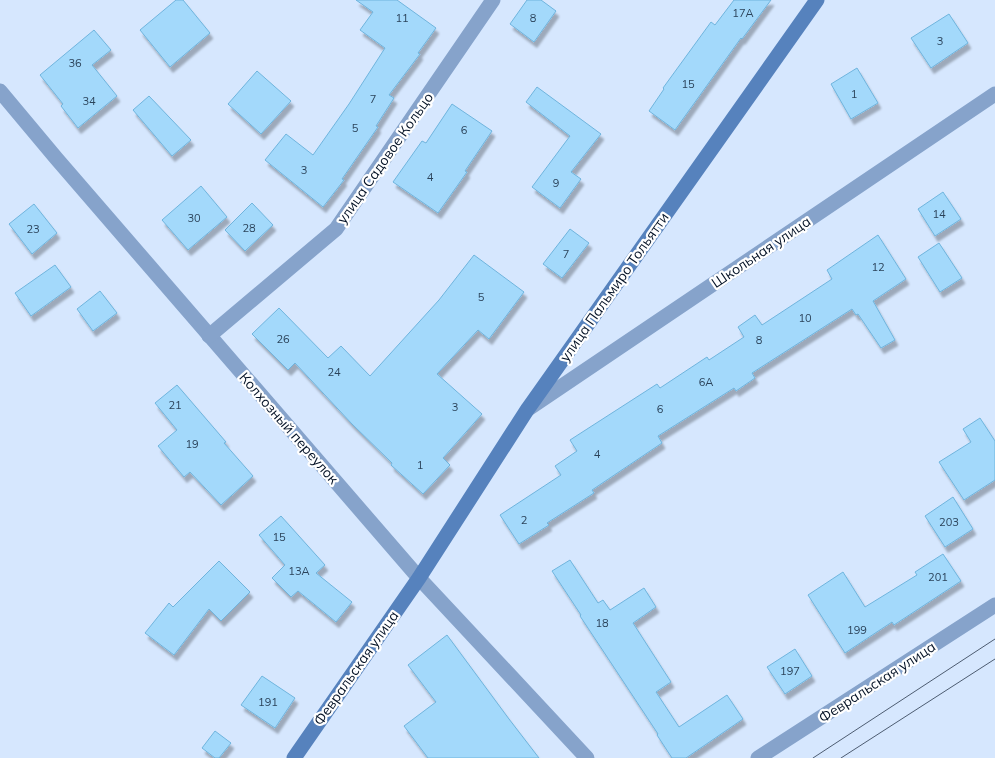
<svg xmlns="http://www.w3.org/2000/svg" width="995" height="758" viewBox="0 0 995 758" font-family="Mulish,sans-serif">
<defs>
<filter id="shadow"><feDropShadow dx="3" dy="5.5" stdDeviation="1" flood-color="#0004"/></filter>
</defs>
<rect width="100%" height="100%" fill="#d6e7fe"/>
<!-- building -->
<g fill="#a3d9fb" stroke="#6fb4dd" filter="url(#shadow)">
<polygon points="176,0 183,0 210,33 170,67 140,30"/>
<polygon points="356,0 397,0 436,28 418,53 420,54 389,95 394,98 376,126 378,127 342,179 344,180 323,207 265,160 286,134 313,155 349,104 385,48 360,30 373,12"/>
<polygon points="527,0 541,0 556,11 534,42 510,24"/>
<polygon points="734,0 771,0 742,39 741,38 675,130 649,111 664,89 663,88 711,22 715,25"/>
<polygon points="949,14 968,43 931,68 911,38"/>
<polygon points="94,30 111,50 92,65 117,96 78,128 61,106 63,104 40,75"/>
<polygon points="857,68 878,103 851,119 831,84"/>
<polygon points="257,71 291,101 261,134 228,104"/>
<polygon points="537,87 601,134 571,172 581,179 560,208 532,187 570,136 526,102"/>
<polygon points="149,96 191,140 172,156 133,110"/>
<polygon points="452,104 492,131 465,171 467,172 438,213 393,182 422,141 426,143"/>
<polygon points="201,186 227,217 188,250 162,220"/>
<polygon points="943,192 961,219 935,236 918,209"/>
<polygon points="252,203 273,225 245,251 225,230"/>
<polygon points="34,204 57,233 32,254 9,224"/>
<polygon points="570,229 589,243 562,278 543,264"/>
<polygon points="878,235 906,279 873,301 895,340 881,348 858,314 856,315 852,309 752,373 755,378 736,391 734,388 658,436 662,443 592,490 594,493 547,523 549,525 519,544 500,515 561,475 555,466 577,451 570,440 657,384 660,388 707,357 709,360 744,337 738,327 755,315 762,325 832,279 827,270"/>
<polygon points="939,243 962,278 940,292 918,257"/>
<polygon points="474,255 524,292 489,339 478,330 437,374 482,414 443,458 450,465 423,494 391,465 392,463 352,424 295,363 288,370 252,334 279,308 328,358 341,346 370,376 439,300"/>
<polygon points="55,265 71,287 31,316 15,293"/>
<polygon points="100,291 117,313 93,331 77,309"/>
<polygon points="177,385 226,442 224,443 253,476 221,505 190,472 184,477 158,446 177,430 155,403"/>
<polygon points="980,418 995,441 995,480 964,500 939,462 971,442 963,429"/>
<polygon points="953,497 973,529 945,547 925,516"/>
<polygon points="281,516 325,565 316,573 352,602 336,622 298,591 291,597 272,578 285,565 259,535"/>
<polygon points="943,554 961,581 894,625 892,622 845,653 808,595 843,572 865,607 917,575 915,572"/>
<polygon points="570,560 598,603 603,600 610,610 644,588 656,607 633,623 671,682 656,692 679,727 727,695 743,719 686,758 672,758 657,735 658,734 580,616 581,615 552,571"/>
<polygon points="219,561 250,592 221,621 209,609 174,655 145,633 169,603 173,607"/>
<polygon points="447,635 509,719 539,758 428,758 404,726 436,702 408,665"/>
<polygon points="795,649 812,676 785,694 767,667"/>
<polygon points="262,676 295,698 275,728 241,705"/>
<polygon points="215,731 231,743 219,758 215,758 202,748"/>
</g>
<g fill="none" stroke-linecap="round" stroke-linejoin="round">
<!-- street -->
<g stroke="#86a3cb" stroke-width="15">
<polyline points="0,91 56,158 419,578 587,758"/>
<polyline points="209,336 336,229 493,0"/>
<polyline points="528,409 995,94"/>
<polyline points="758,758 995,605"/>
</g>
<!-- secondary -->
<polyline stroke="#5682bd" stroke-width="15" points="294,758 419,578 527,410 817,0"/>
<!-- tram -->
<g stroke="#4d5c71" stroke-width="1">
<polyline points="813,758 995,639"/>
<polyline points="841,758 995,659"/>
</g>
</g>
<g text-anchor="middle" stroke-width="4.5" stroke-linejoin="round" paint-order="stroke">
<!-- number labels -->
<g font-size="11" fill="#2b435a">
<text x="743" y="17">17А</text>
<text x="402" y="22">11</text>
<text x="533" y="22">8</text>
<text x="940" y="45">3</text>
<text x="75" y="67">36</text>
<text x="688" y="88">15</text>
<text x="854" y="98">1</text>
<text x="373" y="103">7</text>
<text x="89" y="105">34</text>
<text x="355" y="132">5</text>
<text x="464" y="134">6</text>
<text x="304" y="174">3</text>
<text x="430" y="181">4</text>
<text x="556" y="187">9</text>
<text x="939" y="218">14</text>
<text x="194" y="222">30</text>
<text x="249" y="232">28</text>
<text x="33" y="233">23</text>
<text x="566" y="258">7</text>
<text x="878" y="271">12</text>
<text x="481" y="301">5</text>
<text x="805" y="322">10</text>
<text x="283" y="343">26</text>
<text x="759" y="344">8</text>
<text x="334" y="376">24</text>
<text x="706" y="386">6А</text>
<text x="175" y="409">21</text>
<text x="455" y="411">3</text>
<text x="660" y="413">6</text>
<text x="192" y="448">19</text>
<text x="597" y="458">4</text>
<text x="420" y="469">1</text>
<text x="524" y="524">2</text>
<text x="949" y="526">203</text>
<text x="279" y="541">15</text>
<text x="299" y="575">13А</text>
<text x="938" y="581">201</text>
<text x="602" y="627">18</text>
<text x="857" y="634">199</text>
<text x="790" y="675">197</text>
<text x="268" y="706">191</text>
</g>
<!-- street labels -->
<g font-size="14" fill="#031125" stroke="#fff">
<text transform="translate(385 158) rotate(-55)" y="5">улица Садовое Кольцо</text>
<text transform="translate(761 252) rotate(-34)" y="5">Школьная улица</text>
<text transform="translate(614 287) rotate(-55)" y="5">улица Пальмиро Тольятти</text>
<text transform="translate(289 428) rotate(49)" y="5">Колхозный переулок</text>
<text transform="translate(356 668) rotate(-55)" y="5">Февральская улица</text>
<text transform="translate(877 682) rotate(-33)" y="5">Февральская улица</text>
</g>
</g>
</svg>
